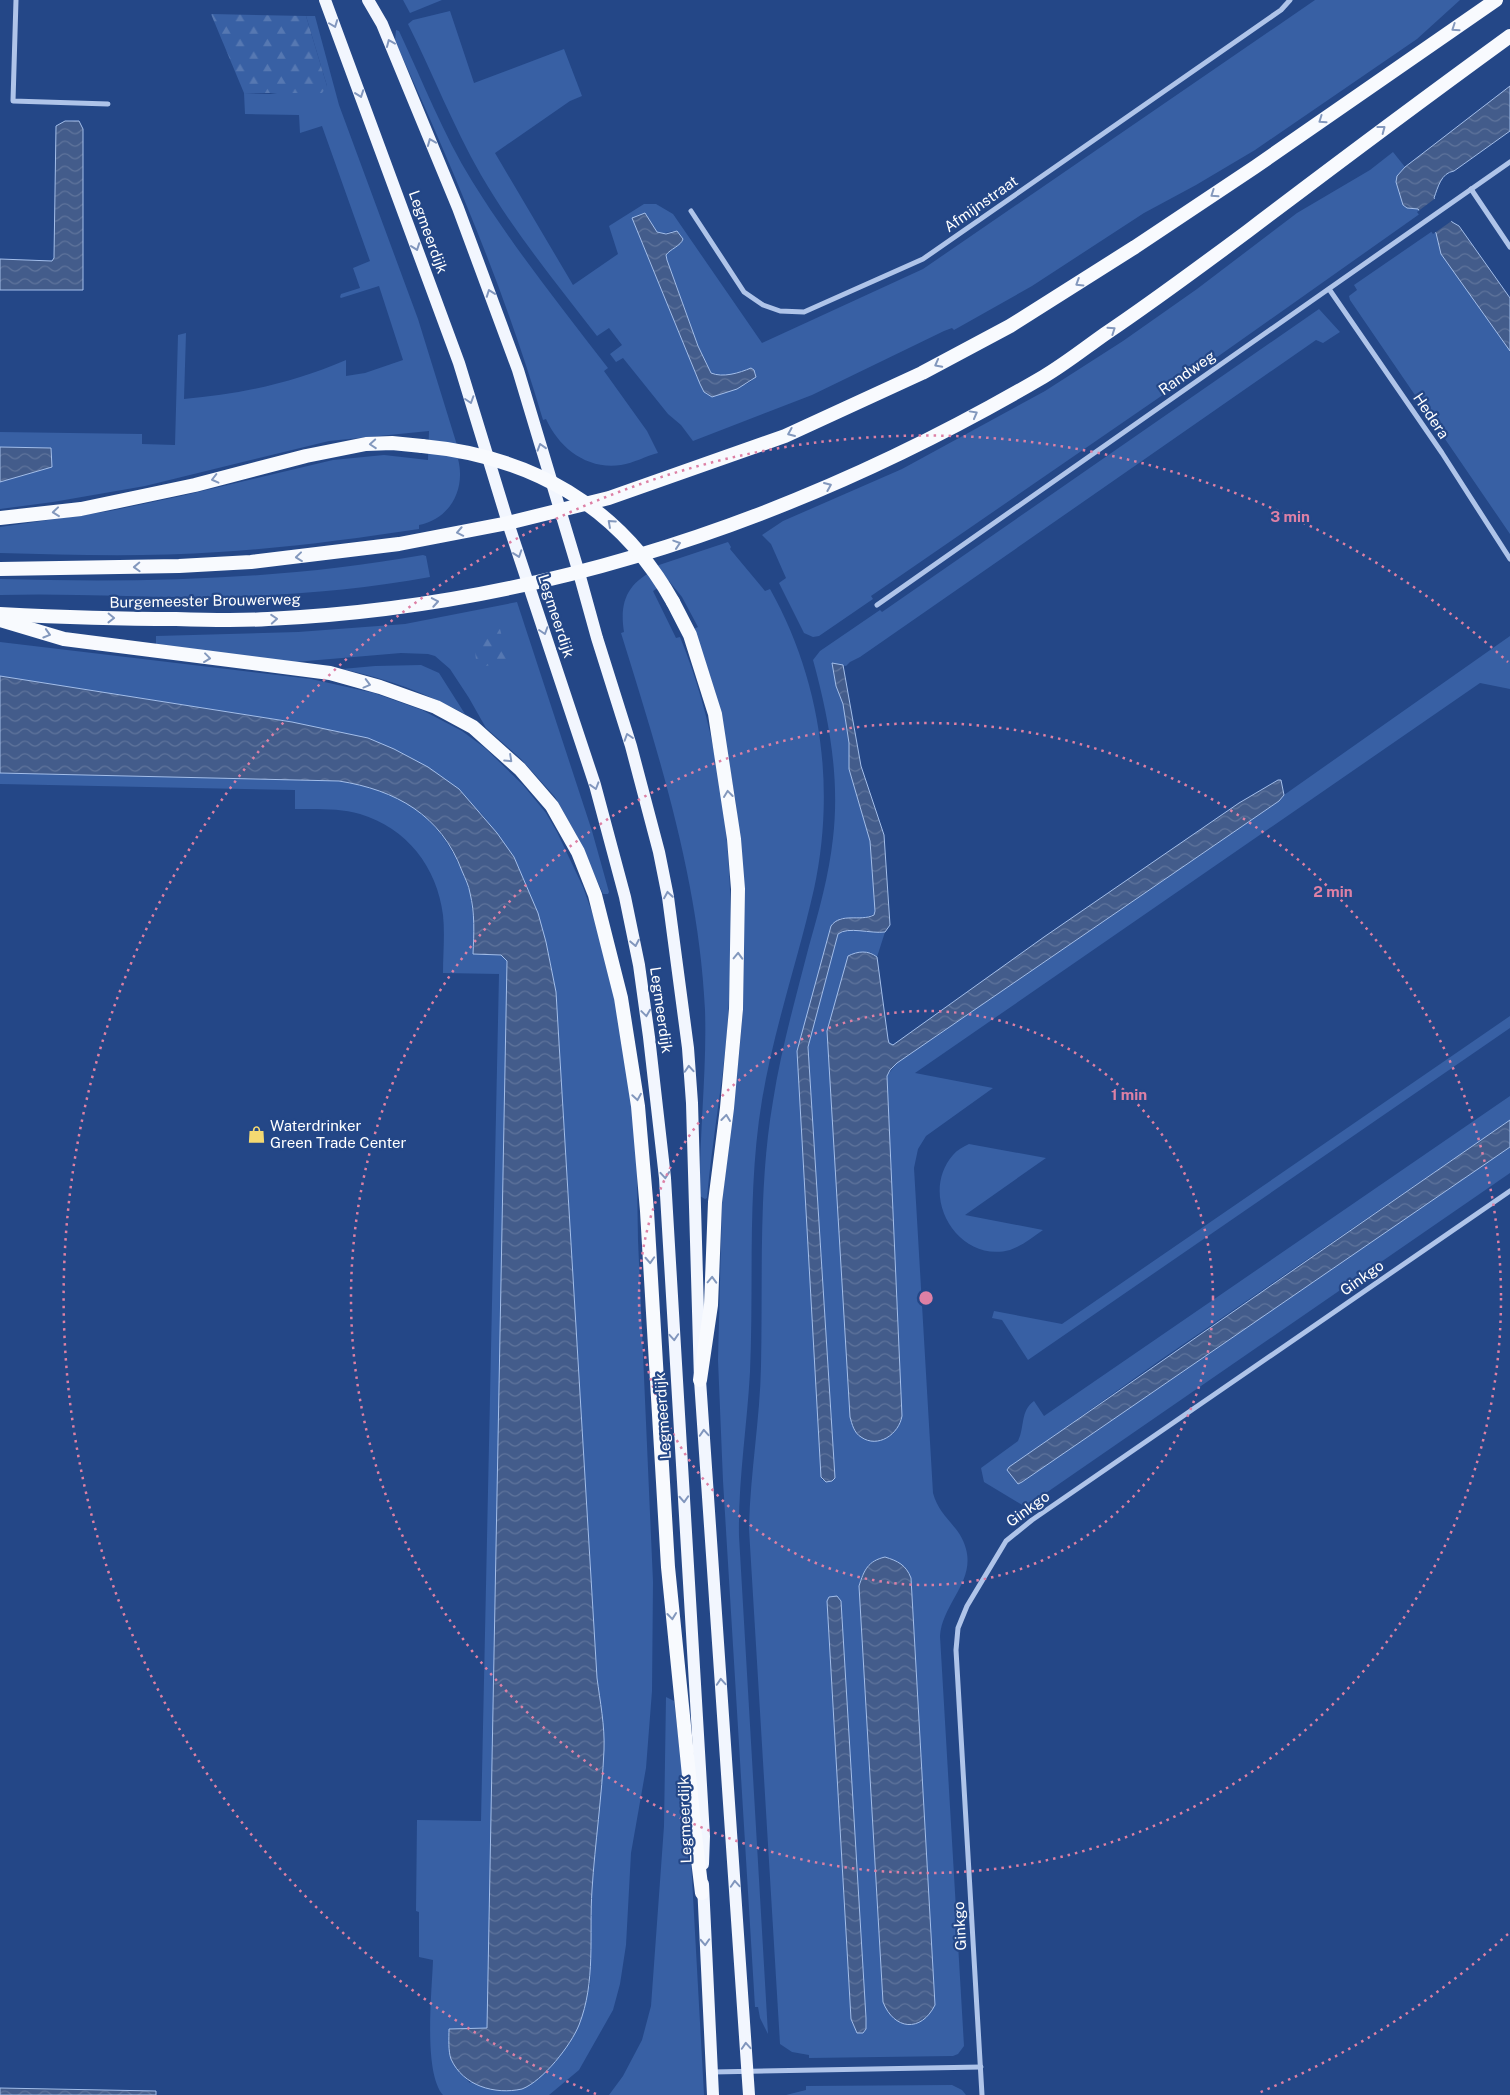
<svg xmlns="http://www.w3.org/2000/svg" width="1510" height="2095" viewBox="0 0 1510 2095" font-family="'Public Sans',sans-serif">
<defs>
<pattern id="forest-firs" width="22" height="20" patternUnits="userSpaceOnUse" patternTransform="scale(1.25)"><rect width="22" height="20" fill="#3860a4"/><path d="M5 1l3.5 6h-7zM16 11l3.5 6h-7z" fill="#5678b2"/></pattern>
<pattern id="water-waves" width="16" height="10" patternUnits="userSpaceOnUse" patternTransform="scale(1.25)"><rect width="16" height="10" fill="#435c8b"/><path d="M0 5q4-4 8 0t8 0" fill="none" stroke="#5f749c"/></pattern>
</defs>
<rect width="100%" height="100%" fill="#244787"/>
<!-- green -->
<g fill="#3860a4" fill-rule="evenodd">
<polygon points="403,0 442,0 410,13"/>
<path d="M1315,0H1460L1417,39L1255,150L1196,185L1144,213L1032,286L954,330L952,328L944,331L812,395L693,441L681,425L668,414L623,358L616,362L610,354L622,345L609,328L597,336C557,284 514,232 481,175C453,126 433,74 408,24L413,20L450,11L474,83L564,49L582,96L570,101L495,153L573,285L618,254L609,226L644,204H656L673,214L762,343L923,269ZM632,218L661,234L673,231L682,242L669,251L666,255L667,260L698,346L711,373C723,378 739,373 751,368L756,374C750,393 715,386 700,384Z"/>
<path d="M306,16H315L339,105L418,319L461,458L458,459C466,489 450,519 419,525V529C352,539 286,548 219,552C146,557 73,555 0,553V527L110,511L181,496L333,460L384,455L428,460L429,431L329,441L145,486L53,502L0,509V482L52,467L51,448L0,447V432L142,434V444L175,445L178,335L186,333L184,399C241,394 293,383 346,360V376L365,373L403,360L379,286L341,298L340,297L341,294L360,288L353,268L370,261L322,126L300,133L299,115L245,114L244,93L270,94L327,86Z"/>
<path d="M396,30L399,31C423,82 443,134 472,181C513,247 561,307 608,368L604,371L647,431L658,453C646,456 634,463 621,465C587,470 559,448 546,419L543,420C505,290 451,164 395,41Z"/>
<polygon points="1393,152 1405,167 1397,176 1407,208 1418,209 1421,213 1186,379 871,596 873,599 819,636 813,637 804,633 779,583 786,578 771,544 762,535 783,521 902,469 1045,391 1123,341 1197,289 1297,213 1370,170"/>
<polygon points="1434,230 1510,351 1510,534 1350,300 1349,296 1357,290 1354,285"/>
<path d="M1319,309L1340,332L1323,343L1316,340L860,657L850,662L846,666L832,663L836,686L843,704L849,743V769L870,841L875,911L874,914L864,918H840L797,1052L822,1480L835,1478L808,1047L838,934C848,926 871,934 885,932L877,957L870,952L902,1416L887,1076L897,1063L1279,801L1284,795L1510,636V689L1480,683L915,1073L993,1088L926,1136L918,1149L914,1168L933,1493C940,1519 960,1525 966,1549C975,1582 942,1604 940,1636L964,2046L958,2054L953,2056L809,2058V2055L792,2052L780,2044L749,1529C750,1474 760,1420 761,1366C763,1278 758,1188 773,1101C781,1049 796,997 809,946C819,911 829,875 833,838C840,778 829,718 813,660L820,651L880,610L882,612ZM885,1557C898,1561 906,1566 911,1578L935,2005L883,2002L859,1586C863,1571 868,1561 885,1557ZM829,1597L866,2018V2029L863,2033H857L851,2019L827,1601Z"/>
<path d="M728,542L731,547L730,549L765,591L770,589C821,680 836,787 814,889C798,960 774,1028 762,1100C747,1190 754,1282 750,1372C747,1427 738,1481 739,1536L768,2034L760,2018L758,2007H755L723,1481L718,1360L722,1203L739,1054L743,1011L744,899L736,804L723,728L715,691L694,629L698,627L682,597L669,581L653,591L676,638L680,637C730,759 737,901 727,1032C722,1088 712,1142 707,1198L705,1199L700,1196C699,1134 707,1072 705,1010C699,881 659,755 621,633L624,632C619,601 628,582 657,569L656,566Z"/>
<path d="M423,555L426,556L430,577C353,591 273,597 195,597C130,597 65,593 0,595V579C142,583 283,580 423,555Z"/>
<polygon points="517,602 592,831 609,892 608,894 603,894 577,836 555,797 521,759 486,728 469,698 450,669 435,656 428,654 401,653 295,662 156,645 156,636 298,632 405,624"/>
<path d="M0,642L311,679L374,693L422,710L462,731L485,748L523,785L546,813L557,832L583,887L603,943L630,1072L636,1122L638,1240L653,1582L652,1691L646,1768L631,1853L626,1945L620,1984L613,2010L579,2070L549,2095H443C423,2072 432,1991 433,1960L419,1957V1912L416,1911L417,1820L481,1821L499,974L443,973C443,954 445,934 443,915C437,867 407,828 360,814C339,808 317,809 295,809V790L0,784V773L339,781C410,792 445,822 469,889C472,897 471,907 473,915C476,925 500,953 507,961L487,2029L449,2030C450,2058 450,2062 470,2083L590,1986L592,1891L604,1748L597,1678L556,992L546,942L514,857L481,813L292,722L0,676Z"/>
<path d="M421,665L439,673L465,714C426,693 386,678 342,669L375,666Z"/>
<polygon points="1510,1016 1510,1028 1028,1360 1002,1320 992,1318 994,1311 1062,1324"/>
<path d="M1510,1096V1120L1159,1361L1007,1469L1018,1483L1022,1482L1510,1147V1173L1030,1504L1024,1506L984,1482L981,1468L1018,1441C1025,1427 1020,1411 1034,1401L1044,1416Z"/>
<path d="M969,1144L1046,1158L965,1215L1043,1230C1033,1237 1022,1246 1010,1250C957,1264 918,1195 953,1155C957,1150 963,1147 969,1144Z"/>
<polygon points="666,1697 674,1701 689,1824 704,2095 609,2095 623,2076 642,2040 651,2006 664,1826"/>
<polygon points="952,2085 962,2090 966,2095 786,2095 806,2090 806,2086"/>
</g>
<!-- forest -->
<g fill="url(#forest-firs)">
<polygon points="211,14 306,16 327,86 322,93 244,93"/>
<polygon points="500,629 508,661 477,668 473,635"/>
</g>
<!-- water -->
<g fill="url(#water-waves)" stroke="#a3beea">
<path d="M1510,86V131L1454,171C1441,173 1438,187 1434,198L1452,222L1459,226L1510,298V351L1441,254L1436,233L1418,209L1407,208L1403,205L1396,182L1397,176L1405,167Z"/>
<polygon points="65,121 79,121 83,129 83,290 0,290 0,259 52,261 54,258 56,126"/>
<path d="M645,213L657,232L666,234L677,231L683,239C681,246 670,249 666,255L667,260L698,346L711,373C723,378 739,373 751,368L754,370L756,377L737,389L712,397L704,392L700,384L632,218Z"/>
<polygon points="0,447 51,448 52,467 0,482"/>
<path d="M832,663L843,665L861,766L884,835L890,925L885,932C871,934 848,926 838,934L808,1047L835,1478L832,1481L826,1482L821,1477L797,1051L831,926C841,912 860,922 874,915L875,911L870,841L849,769V743L843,704L836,686Z"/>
<path d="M0,676L292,722L368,738L394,749L428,767L459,789L497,833L514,857L538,913L546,942L556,992L597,1678C600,1701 605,1726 604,1750C602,1796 595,1843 592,1890C589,1935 596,1982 579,2025C571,2045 543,2081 522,2089C495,2095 463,2086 451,2059C448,2051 449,2038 449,2029L487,2028L507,961L501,955L473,954C474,934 475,913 470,893C469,886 465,878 462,871C441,815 396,790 339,781L0,773Z"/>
<path d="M1278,780H1281L1284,795L1279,801L897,1063L890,1070L887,1076L902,1416C899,1434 878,1449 861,1437C854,1433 852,1424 850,1417L827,1031L848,956C858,951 868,950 877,957L888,1039L889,1043L893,1045L1044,937L1239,803Z"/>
<polygon points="1510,1120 1510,1147 1022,1482 1018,1484 1007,1470 1009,1467"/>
<path d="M885,1557C898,1561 906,1565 911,1578L935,2005C921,2033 894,2030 883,2002L859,1586C864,1570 868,1561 885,1557Z"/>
<polygon points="837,1596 841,1601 866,2018 866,2029 863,2033 857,2033 851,2019 827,1601 829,1597"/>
<polygon points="0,2088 156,2091 156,2095 0,2095"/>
</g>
<!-- pier -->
<polygon fill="#244787" points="1437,197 1453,220 1433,234 1417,212"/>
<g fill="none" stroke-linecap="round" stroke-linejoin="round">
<!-- minor -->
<g stroke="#afc4e9" stroke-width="5">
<polyline points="16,0 13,101 108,104"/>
<polyline points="1471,189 1510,247"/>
<polyline points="691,211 744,292 763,305 780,311 804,312 923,259 1281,10 1290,0"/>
<polyline points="1329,289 1442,453 1510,559"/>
<polyline points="877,605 1510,162"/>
<polyline points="713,2072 981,2067"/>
<polyline points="982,2095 956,1650 958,1628 967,1606 1006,1541 1032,1520 1510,1191"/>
</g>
<!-- primary -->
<g stroke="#f2f6fe" stroke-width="12">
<polyline points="325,0 459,363 508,523 595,785 625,897 639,965 649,1037 665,1178 704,1836 703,1864"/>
<polyline points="368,0 382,24 458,208 518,370 579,573 597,638 631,746 659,852 668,897 688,1048 692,1103 700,1380 749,2095"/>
<polyline points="703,1884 713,2095"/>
</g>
<!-- trunk -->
<g stroke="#f8fafe" stroke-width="14">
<polyline points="0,518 81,509 195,485 306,456 366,444 392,443 422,446"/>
<polyline points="0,569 179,566 251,562 399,544 508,523 609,498 785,436 922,373 1010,326 1135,247 1255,167 1496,0"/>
<polyline points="673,602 690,635 715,714 734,839 738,889 736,1009 727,1108 715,1202 711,1305 700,1380"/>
<path d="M0,614C58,617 117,619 176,619C206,620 237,621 268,619C546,606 804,517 1043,377C1065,364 1085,348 1105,334C1154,301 1201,266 1248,231C1335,165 1422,100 1510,36"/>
<polyline points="0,620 64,639 330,673 380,687 436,707 473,727 520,769 552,806 578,852 595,895 621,998 638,1106 647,1211 668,1567 695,1835 702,1893"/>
</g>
<!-- trunk-bridge -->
<path stroke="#f8fafe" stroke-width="14" d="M422,446C530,456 619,505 673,602"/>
</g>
<!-- one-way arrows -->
<defs><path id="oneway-chevron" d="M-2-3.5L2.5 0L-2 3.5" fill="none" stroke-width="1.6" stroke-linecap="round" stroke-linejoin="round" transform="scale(1.25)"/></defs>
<g stroke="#8196bd">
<use href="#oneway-chevron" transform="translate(334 24) rotate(69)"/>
<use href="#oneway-chevron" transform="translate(390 43) rotate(-113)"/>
<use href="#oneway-chevron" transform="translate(360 94) rotate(70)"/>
<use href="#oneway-chevron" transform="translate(431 142) rotate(-112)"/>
<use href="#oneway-chevron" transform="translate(416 247) rotate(70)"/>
<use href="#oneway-chevron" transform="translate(490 293) rotate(-110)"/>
<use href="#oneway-chevron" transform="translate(470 400) rotate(72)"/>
<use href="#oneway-chevron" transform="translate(541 447) rotate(-107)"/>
<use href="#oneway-chevron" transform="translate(518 554) rotate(71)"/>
<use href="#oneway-chevron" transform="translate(544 631) rotate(72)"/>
<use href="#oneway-chevron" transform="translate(628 737) rotate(-108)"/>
<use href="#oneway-chevron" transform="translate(595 786) rotate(73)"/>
<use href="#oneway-chevron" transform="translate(668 895) rotate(-99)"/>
<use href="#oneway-chevron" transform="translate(635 943) rotate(79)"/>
<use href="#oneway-chevron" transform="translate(646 1013) rotate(82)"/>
<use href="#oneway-chevron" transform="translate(689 1069) rotate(-94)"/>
<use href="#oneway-chevron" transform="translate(665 1175) rotate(85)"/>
<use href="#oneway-chevron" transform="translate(674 1337) rotate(86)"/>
<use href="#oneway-chevron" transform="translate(704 1433) rotate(-94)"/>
<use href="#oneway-chevron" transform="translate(684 1499) rotate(87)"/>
<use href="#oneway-chevron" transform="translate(721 1682) rotate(-94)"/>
<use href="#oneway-chevron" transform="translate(735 1884) rotate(-94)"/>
<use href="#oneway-chevron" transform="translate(705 1942) rotate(87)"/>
<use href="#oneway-chevron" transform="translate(746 2046) rotate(-94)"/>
</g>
<g stroke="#8398bd">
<use href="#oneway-chevron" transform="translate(1455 28) rotate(146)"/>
<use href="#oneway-chevron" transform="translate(1322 120) rotate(145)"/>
<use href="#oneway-chevron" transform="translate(1382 129) rotate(-37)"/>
<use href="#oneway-chevron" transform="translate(1214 194) rotate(146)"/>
<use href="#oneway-chevron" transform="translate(1079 283) rotate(148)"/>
<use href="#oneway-chevron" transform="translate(1112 330) rotate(-34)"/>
<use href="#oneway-chevron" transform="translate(938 364) rotate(152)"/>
<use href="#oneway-chevron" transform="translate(974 414) rotate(-29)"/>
<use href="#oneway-chevron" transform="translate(791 433) rotate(157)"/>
<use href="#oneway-chevron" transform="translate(373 444) rotate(176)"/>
<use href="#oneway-chevron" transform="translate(215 479) rotate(166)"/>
<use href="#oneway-chevron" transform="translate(828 486) rotate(-23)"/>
<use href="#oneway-chevron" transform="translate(56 512) rotate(174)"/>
<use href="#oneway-chevron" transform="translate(611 523) rotate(-138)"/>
<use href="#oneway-chevron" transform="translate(460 532) rotate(169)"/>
<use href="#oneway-chevron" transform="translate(677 544) rotate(-18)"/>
<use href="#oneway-chevron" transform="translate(299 557) rotate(174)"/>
<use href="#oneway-chevron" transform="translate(137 567) rotate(178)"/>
<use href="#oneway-chevron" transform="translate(435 602) rotate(-10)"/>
<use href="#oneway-chevron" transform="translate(111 618) rotate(1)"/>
<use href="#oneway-chevron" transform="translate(274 619) rotate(-4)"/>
<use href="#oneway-chevron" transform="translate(47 634) rotate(17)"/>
<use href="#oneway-chevron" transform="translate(207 658) rotate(7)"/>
<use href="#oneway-chevron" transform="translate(367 684) rotate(15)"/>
<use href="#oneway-chevron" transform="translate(509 759) rotate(43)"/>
<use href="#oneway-chevron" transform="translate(728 794) rotate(-97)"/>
<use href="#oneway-chevron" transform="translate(738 956) rotate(-88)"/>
<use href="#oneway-chevron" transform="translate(637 1097) rotate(81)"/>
<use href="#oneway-chevron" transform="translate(726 1118) rotate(-83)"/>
<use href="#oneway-chevron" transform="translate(650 1260) rotate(87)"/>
<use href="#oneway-chevron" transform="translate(712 1280) rotate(-88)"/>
<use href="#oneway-chevron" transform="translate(672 1616) rotate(84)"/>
</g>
<!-- distance rings -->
<g fill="none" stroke="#dd80a5" stroke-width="2.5" stroke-dasharray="2.5 5">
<circle cx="926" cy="1298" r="287"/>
<circle cx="926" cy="1298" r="575"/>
<path d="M1508 1934A862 862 0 0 1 1256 2094M596 2094A862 862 0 1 1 1508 662"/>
</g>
<!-- icons -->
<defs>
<symbol id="shop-bare" viewBox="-9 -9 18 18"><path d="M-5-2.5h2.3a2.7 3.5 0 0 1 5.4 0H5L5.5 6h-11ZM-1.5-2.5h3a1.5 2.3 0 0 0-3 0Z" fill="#f4d972" stroke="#244787" stroke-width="2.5" paint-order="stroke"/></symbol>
</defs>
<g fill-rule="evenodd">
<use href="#shop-bare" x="244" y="1122" width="25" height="25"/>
</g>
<g text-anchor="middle" stroke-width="4.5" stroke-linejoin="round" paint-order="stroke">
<!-- street labels -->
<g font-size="15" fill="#fff" stroke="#244787">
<text transform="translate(981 204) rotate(-35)" y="5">Afmijnstraat</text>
<text transform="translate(428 232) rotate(70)" y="5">Legmeerdijk</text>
<text transform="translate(1187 373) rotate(-35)" y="5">Randweg</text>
<text transform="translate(1431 416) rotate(56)" y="5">Hedera</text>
<text transform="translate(205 601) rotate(-1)" y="5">Burgemeester Brouwerweg</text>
<text transform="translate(556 616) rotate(72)" y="5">Legmeerdijk</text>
<text transform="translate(661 1010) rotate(82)" y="5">Legmeerdijk</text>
<text transform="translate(1362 1278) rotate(-35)" y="5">Ginkgo</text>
<text transform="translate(663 1416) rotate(-94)" y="5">Legmeerdijk</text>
<text transform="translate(1028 1509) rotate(-36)" y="5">Ginkgo</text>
<text transform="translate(685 1820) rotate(-92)" y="5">Legmeerdijk</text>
<text transform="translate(960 1926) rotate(-93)" y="5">Ginkgo</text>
</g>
<!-- poi labels -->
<g font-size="15" fill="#fff" stroke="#244787" text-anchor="start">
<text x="270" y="1131">Waterdrinker<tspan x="270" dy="17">Green Trade Center</tspan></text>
</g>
</g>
<circle cx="926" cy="1298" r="8" fill="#dd80a5" stroke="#244787" stroke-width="2.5"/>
<g font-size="15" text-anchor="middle" font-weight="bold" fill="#dd80a5" stroke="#244787" stroke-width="4.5" stroke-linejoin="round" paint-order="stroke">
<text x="1290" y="522">3 min</text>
<text x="1333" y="897">2 min</text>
<text x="1129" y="1100">1 min</text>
</g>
</svg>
